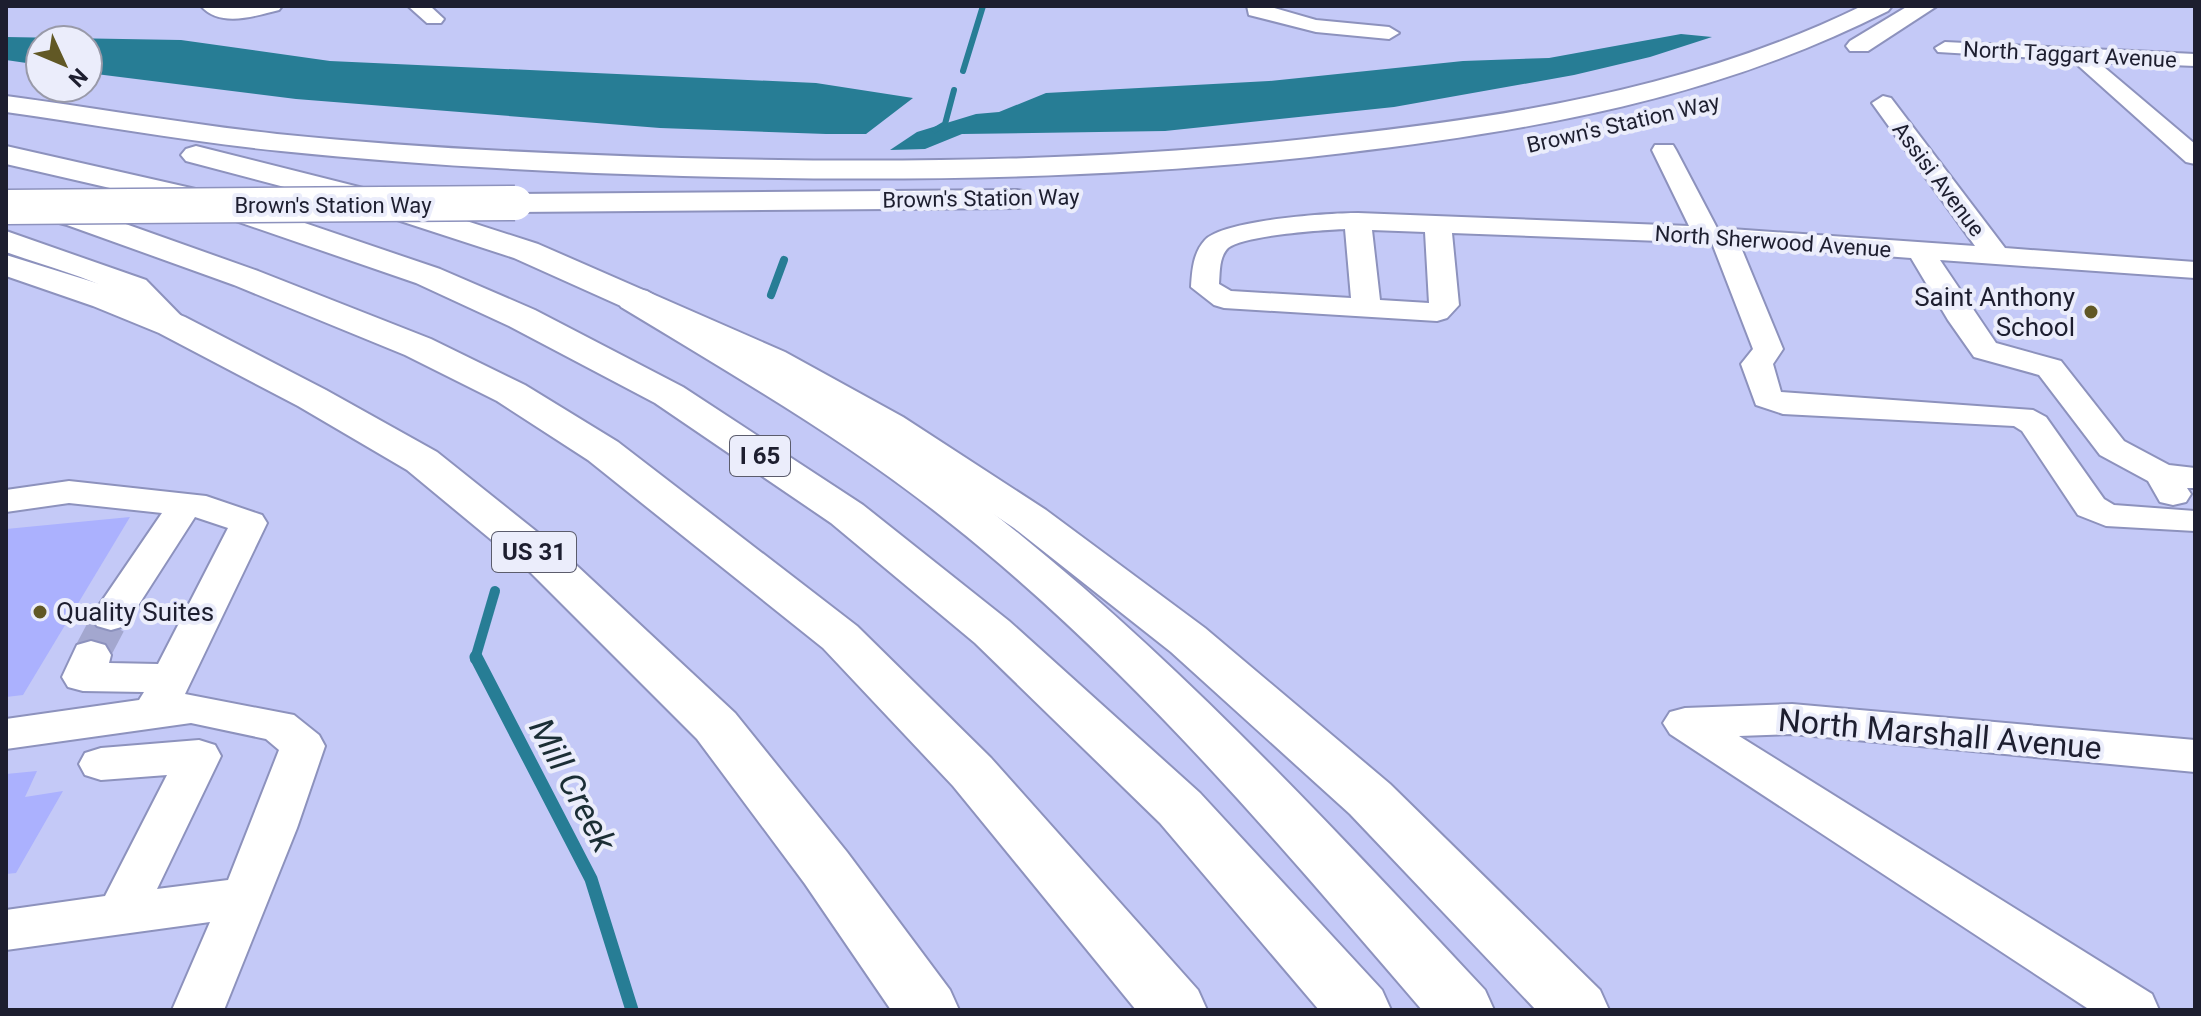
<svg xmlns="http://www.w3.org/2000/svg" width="2201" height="1016" viewBox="0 0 2201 1016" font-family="Roboto,sans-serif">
<rect width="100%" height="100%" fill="#c4c9f7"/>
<!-- water -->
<g fill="#277d95">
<polygon points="1681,34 1712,37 1650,57 1574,75 1394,107 1165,131 962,134 925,149 890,150 917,132 976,114 999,112 1046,93 1269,81 1463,61 1549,58"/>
<polygon points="6,37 181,40 330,61 816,83 913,98 866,134 826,134 660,128 296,99 88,73 88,40 40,40 40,65 6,60"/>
</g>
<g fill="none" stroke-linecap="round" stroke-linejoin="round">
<!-- stream-far3 -->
<g stroke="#277d95" stroke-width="6">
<polyline points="963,71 983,6"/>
<polyline points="935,130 945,124 954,90"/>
</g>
<!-- stream-far2 -->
<polyline stroke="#277d95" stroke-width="8" points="771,295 784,260"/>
<!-- stream-far1 -->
<polyline stroke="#277d95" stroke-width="10" points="475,659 495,591"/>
<!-- stream -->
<polyline stroke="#277d95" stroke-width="13" points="476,657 591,879 632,1010"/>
</g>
<!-- building -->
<g fill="#abb1fe">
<polygon points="130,517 23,695 6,697 6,529"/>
<polygon points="37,771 25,797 63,791 16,873 6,874 6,774"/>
</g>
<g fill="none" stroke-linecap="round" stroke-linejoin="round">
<!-- minor-tunnel -->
<polyline stroke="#a3a7cf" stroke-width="36" stroke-dasharray="36 18" stroke-linecap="butt" points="91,655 111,617"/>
<defs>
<g id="minor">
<path d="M201,6H282L279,10C255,16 220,28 201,6Z"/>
<polygon points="408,6 430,6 444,19 441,23 427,23"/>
<polygon points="1247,6 1267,6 1316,20 1389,27 1399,33 1389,39 1316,32 1249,15"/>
<polygon points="1945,42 2195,54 2195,66 2098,62 2195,144 2195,164 2186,162 2072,60 1938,52 1935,48"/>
<path d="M1883,96L1891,98L2005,248L2195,262V278L1940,260L1996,343L2061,361L2124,441L2169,465L2195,468V488H2187L2191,494L2186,502L2173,505L2160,502L2148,481L2100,455L2039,375L1974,357L1948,320L1911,258L1740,245L1783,349L1773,364L1781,392L2033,410L2046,417L2104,499L2114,505L2195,511V531L2106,526L2078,515L2022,431L2014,426L1783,414L1756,405L1741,364L1753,349L1712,243L1452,233L1459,305L1447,318L1437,321L1224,308L1214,305L1191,287C1192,271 1193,253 1205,240C1224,220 1328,213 1358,213L1689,226L1652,150L1655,145H1673L1676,150L1717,228L1975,246L1872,103ZM1345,229L1351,298L1231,291L1219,284C1220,272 1219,257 1228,248C1245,235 1323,230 1345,229ZM1372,230L1425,232L1429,303L1380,300Z"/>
<polygon points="69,481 206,496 262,515 267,523 185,694 294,715 319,735 325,746 297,828 224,1010 172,1010 210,922 6,950 6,910 105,896 167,775 101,780 85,775 79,764 85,753 101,748 199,740 215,745 221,756 157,889 228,880 279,750 266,739 191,723 6,749 6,719 139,700 144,692 83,691 68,687 62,677 77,645 91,641 105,645 111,655 109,663 158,664 228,528 195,517 125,626 111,630 97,626 91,617 162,513 69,503 6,512 6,490"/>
<polygon points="1792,704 2195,740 2195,772 1792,734 1739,736 2152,994 2159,1010 2090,1010 1670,734 1663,723 1670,712 1685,708"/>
</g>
<g id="major">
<path d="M1862,6H1892L1888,11C1714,99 1536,130 1344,153C1125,179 904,182 683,176C549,172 415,165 281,151C189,142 98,125 6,112V96C96,108 186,124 277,134C412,148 547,154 682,158C903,164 1123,161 1342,135C1522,115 1698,86 1862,6Z"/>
<polygon points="1908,6 1937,6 1868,51 1850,51 1846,46 1850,41"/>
<polygon points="196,146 367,189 538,244 785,352 903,417 1046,510 1205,628 1390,784 1600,990 1609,1010 1536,1010 1350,814 1171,652 1014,528 875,435 759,368 514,258 345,203 186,161 181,155 186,149"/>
<polygon points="1017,190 1028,192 1033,199 1028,206 1017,208 515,212 504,210 499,203 504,196 515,194"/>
<polygon points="6,255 119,290 185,317 326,390 437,452 561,551 735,713 847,852 950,990 959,1010 891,1010 805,884 697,739 529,571 407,470 298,406 159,333 93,306 6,276"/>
</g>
<g id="highway">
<polygon points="6,146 222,195 440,269 535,310 683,387 863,505 1009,621 1200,793 1382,990 1391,1010 1319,1010 1160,823 975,643 831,523 655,403 509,326 416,283 201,209 6,164"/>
<polygon points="35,197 89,211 258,271 431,339 525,385 618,442 857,626 991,758 1198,990 1207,1010 1136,1010 953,786 823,648 588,460 497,401 405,355 234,285 67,225 24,214 19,207 24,200"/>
<path d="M6,231L146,280L190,325L185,333C147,342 146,308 119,294C86,276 42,265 6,252Z"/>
<path d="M634,288L647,291C761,359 879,424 984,506C1168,649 1326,820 1485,990L1494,1010H1422C1275,839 1128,664 950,523C848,441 733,375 621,307L616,299L621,291Z"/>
</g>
</defs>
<!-- minor casing -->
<use href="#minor" stroke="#8d92bd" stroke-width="4"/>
<!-- major casing -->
<use href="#major" stroke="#8d92bd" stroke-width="4"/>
<!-- highway casing -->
<use href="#highway" stroke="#8d92bd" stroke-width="4"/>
<!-- minor -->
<use href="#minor" fill="#fff" fill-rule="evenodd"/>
<!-- major -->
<use href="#major" fill="#fff" fill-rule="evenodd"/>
<!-- highway -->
<use href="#highway" fill="#fff" fill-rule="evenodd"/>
<defs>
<polyline id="major-bridge" points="6,207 515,203"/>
</defs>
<!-- major-bridge casing -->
<use href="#major-bridge" stroke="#8d92bd" stroke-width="37" stroke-linecap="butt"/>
<!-- major-bridge -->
<use href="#major-bridge" stroke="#fff" stroke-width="34"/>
</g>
<!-- markers -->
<g fill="#615825" stroke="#ebedfb" stroke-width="3">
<circle cx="2091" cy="312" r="8"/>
<circle cx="40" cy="612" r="8"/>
</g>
<g text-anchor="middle" stroke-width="8" stroke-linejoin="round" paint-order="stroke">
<!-- far-street labels -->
<g font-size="22" fill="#1d1e2f" stroke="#ebedfb">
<text transform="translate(2070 54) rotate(3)" y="8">North Taggart Avenue</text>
<text transform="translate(1623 123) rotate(-13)" y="8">Brown's Station Way</text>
<text transform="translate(1939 179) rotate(53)" y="8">Assisi Avenue</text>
<text transform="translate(981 198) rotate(-1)" y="8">Brown's Station Way</text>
<text x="333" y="213">Brown's Station Way</text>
<text transform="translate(1773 241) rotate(4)" y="8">North Sherwood Avenue</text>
</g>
<!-- shield labels -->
<g fill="#ebedfb" stroke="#5b5c6c" stroke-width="2">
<rect x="730" y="436" width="60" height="40" rx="6"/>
<rect x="492" y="532" width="84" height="40" rx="6"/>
</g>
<g font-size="24" font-weight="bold" fill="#1d1e2f">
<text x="760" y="464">I 65</text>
<text x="534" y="560">US 31</text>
</g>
<!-- poi labels -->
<g font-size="26" fill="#1d1e2f" stroke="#ebedfb" text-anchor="end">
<text x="2075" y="306">Saint Anthony<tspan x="2075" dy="30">School</tspan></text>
<text x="56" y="621" text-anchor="start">Quality Suites</text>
</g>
<!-- near-street labels -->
<g font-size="32" fill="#1d1e2f" stroke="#ebedfb">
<text transform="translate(1940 734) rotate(5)" y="11">North Marshall Avenue</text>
</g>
<!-- near-water labels -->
<g font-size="34" font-style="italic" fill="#1b2e35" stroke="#ebedfb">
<text transform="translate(573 785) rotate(62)" y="12">Mill Creek</text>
</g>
</g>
<!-- border -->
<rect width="2201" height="1016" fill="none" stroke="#1d1e2f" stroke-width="16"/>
<!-- north arrow -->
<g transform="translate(64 64) rotate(134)"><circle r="38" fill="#ebedfb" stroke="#999aa9" stroke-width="2"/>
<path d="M0-6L14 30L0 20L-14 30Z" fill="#615825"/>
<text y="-12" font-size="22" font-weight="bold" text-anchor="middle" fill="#1d1e2f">N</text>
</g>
</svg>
